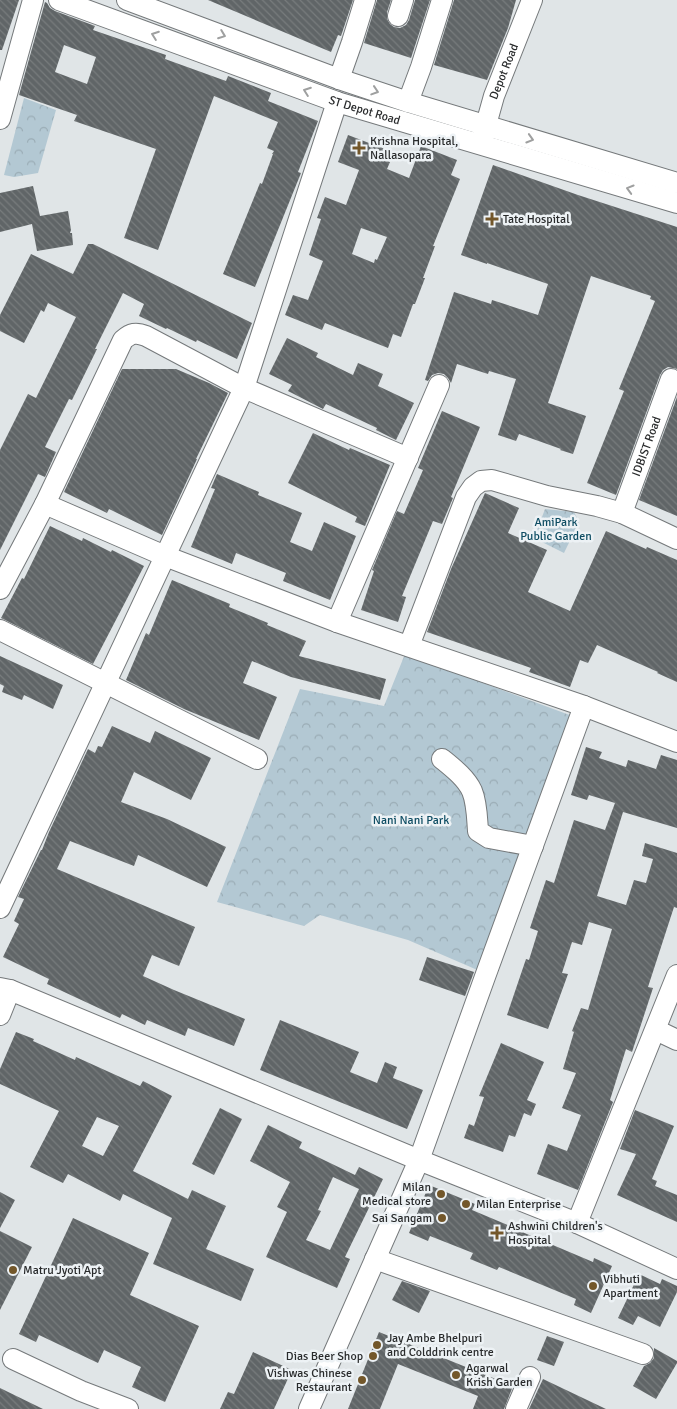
<svg xmlns="http://www.w3.org/2000/svg" width="677" height="1409" viewBox="0 0 677 1409" font-family="Signika,sans-serif">
<defs>
<pattern id="park-crowns" width="20" height="18" patternUnits="userSpaceOnUse" patternTransform="scale(1.25)"><rect width="20" height="18" fill="#b3c8d3"/><path d="M2 6a3 3 0 1 1 6 0M12 15a3 3 0 1 1 6 0" fill="none" stroke="#9aacb5"/></pattern>
<pattern id="building-back-hatch" width="6" height="6" patternUnits="userSpaceOnUse" patternTransform="scale(1.25)"><rect width="6" height="6" fill="#606567"/><path d="M-1 5l2 2M0 0l6 6M5-1l2 2" fill="none" stroke="#787c7d"/></pattern>
</defs>
<rect width="100%" height="100%" fill="#e0e5e7"/>
<!-- park -->
<g fill="url(#park-crowns)">
<polygon points="24,98 56,110 38,173 14,177 4,175"/>
<polygon points="545,509 574,512 579,522 564,553 534,538"/>
<polygon points="405,654 575,717 482,972 408,940 320,915 304,926 217,902 300,689 384,706"/>
</g>
<!-- building -->
<g fill="url(#building-back-hatch)" fill-rule="evenodd">
<polygon points="0,0 19,0 2,50 0,50"/>
<polygon points="208,0 353,0 341,36 338,35 331,52"/>
<polygon points="377,0 391,0 387,12 387,19 390,24 394,27 400,28 406,25 409,20 415,0 430,0 411,58 364,43"/>
<polygon points="454,0 516,0 508,28 487,80 434,65"/>
<path d="M45,2L47,3L50,8L55,11L95,26L93,30L166,55L165,59L226,81L228,76L271,93L268,101L318,121L298,172L301,173L255,287L223,274L260,183L262,184L273,154H272L274,151L267,148L278,122L214,96L158,250L124,238L156,149L74,121L77,115L19,95ZM64,45L96,57L87,84L55,72Z"/>
<path d="M348,135L385,149L382,159L390,162L387,169L409,178L421,146L457,160L451,175L460,179L433,246H435L423,278H425L415,304H413L401,337L393,334L388,348L325,323L322,330L285,315L293,295L308,300L323,261L309,255L321,219L317,218L325,197L346,205L359,170L338,162ZM361,228L387,237L377,260L375,259L374,263L352,254Z"/>
<polygon points="493,165 578,195 677,227 677,369 668,367 663,370 660,375 616,495 587,483 624,391 619,389 655,301 650,299 651,296 591,276 548,403 586,416 573,454 560,450 561,449 519,434 516,441 498,435 516,379 489,371 488,374 457,364 451,383 448,378 444,374 438,373 432,375 428,381 425,380 454,292 491,304 492,300 538,315 548,284 487,263 487,264 461,255"/>
<polygon points="33,186 40,216 68,211 71,230 70,233 72,233 73,245 37,251 32,224 0,232 0,193"/>
<polygon points="88,244 93,244 252,323 237,359 197,340 196,342 167,328 166,329 139,316 144,304 123,293 95,349 97,349 72,400 69,399 45,447 56,452 45,477 38,474 0,550 0,450 28,394 36,398 76,317 48,303 44,312 41,310 24,343 0,331 0,315 31,254 73,274"/>
<polygon points="287,338 318,353 316,357 353,375 358,363 383,374 378,386 414,403 396,440 376,430 377,428 326,404 323,409 288,391 292,385 269,374"/>
<polygon points="122,369 176,369 209,383 228,393 196,459 197,459 162,535 109,509 107,513 64,492"/>
<polygon points="677,397 677,516 639,500"/>
<polygon points="442,411 480,427 451,497 453,498 442,524 433,521 402,596 406,597 398,622 361,610 374,571 372,570 397,511 404,514 423,470 418,468"/>
<polygon points="313,433 349,450 350,448 390,465 365,526 355,522 357,517 288,483"/>
<polygon points="217,474 259,492 258,495 302,513 290,542 312,551 324,522 356,536 330,600 283,581 286,573 236,553 232,564 191,547 215,489 211,488"/>
<polygon points="485,493 519,508 508,533 547,550 528,592 570,611 606,531 646,549 647,547 677,560 677,682 657,673 658,672 597,645 588,663 580,660 570,687 529,672 531,668 427,632 451,569"/>
<polygon points="50,526 82,541 83,538 111,552 112,550 144,566 93,664 1,618 22,578 24,579"/>
<polygon points="172,580 230,604 229,607 268,623 267,625 306,641 299,656 386,679 380,700 291,677 252,661 243,683 277,697 259,740 184,709 126,680 146,633 149,635"/>
<polygon points="0,656 63,685 53,709 24,695 22,700 2,692 4,686 0,684"/>
<polygon points="112,726 150,743 155,731 211,758 191,800 134,772 121,802 167,819 226,847 207,887 138,855 134,866 70,841 57,869 195,927 179,966 152,955 143,976 174,990 245,1019 234,1046 188,1028 185,1036 147,1020 145,1025 122,1014 120,1018 47,984 49,979 3,957 19,924 14,921 24,899 18,897 41,850 42,850 49,832 88,749 95,753 98,746 102,747"/>
<polygon points="586,747 602,752 599,758 626,767 628,760 656,769 661,755 677,760 677,828 623,812 597,896 626,905 634,880 646,883 653,859 642,856 645,843 677,853 677,908 674,907 648,987 653,988 632,1052 626,1049 610,1100 613,1102 578,1190 537,1174 548,1144 567,1151 581,1115 562,1108 576,1073 563,1069 574,1032 572,1031 581,1008 588,1010 612,929 589,922 582,945 572,942 562,973 568,974 548,1029 507,1015 526,959 529,960 538,931 530,928 546,880 554,883 574,820 605,830 615,803 589,795 587,800 571,795"/>
<polygon points="427,957 474,972 465,996 419,980"/>
<polygon points="280,1020 359,1052 350,1072 377,1083 385,1062 397,1067 393,1078 423,1090 407,1129 260,1070"/>
<path d="M16,1032L34,1039L33,1041L75,1060L76,1057L140,1086L143,1081L172,1096L133,1171L188,1199L192,1190L226,1206L206,1249L254,1269L241,1301L153,1264L172,1218L123,1194L120,1201L68,1174L63,1183L30,1167L59,1111L0,1084V1069ZM97,1117L119,1126L103,1156L82,1146Z"/>
<polygon points="501,1043 544,1062 527,1100 536,1104 531,1116 524,1113 515,1137 509,1135 503,1152 464,1138 469,1124 474,1126 484,1097 479,1096"/>
<polygon points="220,1108 242,1119 214,1175 192,1164"/>
<polygon points="635,1110 674,1126 652,1179 657,1181 655,1186 677,1195 677,1222 617,1195 636,1154 620,1149"/>
<path d="M268,1125L302,1142L299,1148L355,1175L359,1167L383,1179L345,1257L350,1259L337,1288L266,1257L287,1212L277,1207L290,1182L250,1161ZM333,1177L359,1189L330,1250L306,1240L321,1211L318,1210Z"/>
<polygon points="429,1185 475,1204 472,1210 515,1228 515,1229 593,1262 594,1258 612,1266 591,1313 574,1305 576,1299 499,1267 497,1270 470,1259 473,1253 430,1236 428,1241 409,1233"/>
<polygon points="0,1192 15,1200 0,1228"/>
<polygon points="73,1218 149,1253 130,1295 199,1326 165,1402 132,1387 141,1367 104,1350 98,1363 39,1335 36,1342 19,1334"/>
<polygon points="0,1231 32,1247 0,1310"/>
<polygon points="639,1274 660,1284 662,1279 677,1286 677,1292 660,1327 638,1316 633,1325 618,1318"/>
<polygon points="402,1281 430,1291 419,1313 392,1300"/>
<polygon points="379,1332 513,1386 504,1409 473,1409 478,1396 398,1364 380,1409 348,1409"/>
<polygon points="547,1336 564,1342 554,1366 537,1360"/>
<polygon points="654,1348 677,1361 677,1363 656,1399 633,1386 644,1366 650,1363 654,1358"/>
<polygon points="253,1352 292,1370 274,1409 220,1409 228,1392 234,1394"/>
<polygon points="543,1379 606,1409 529,1409"/>
<polygon points="0,1388 43,1409 0,1409"/>
</g>
<g fill="none" stroke-linecap="round" stroke-linejoin="round">
<defs>
<g id="minor">
<path id="s1" d="M59,0L337,102L677,203"/>
<polyline points="127,0 339,79 408,102 677,183"/>
<polyline points="398,16 403,0"/>
<polyline points="339,79 352,42 365,0"/>
<polyline points="408,102 421,67 442,0"/>
<polyline points="0,119 33,0"/>
<path id="s2" d="M482,139L494,96L532,0"/>
<path id="s3" d="M622,513L671,379"/>
<polyline points="0,589 45,504"/>
<polyline points="337,622 439,385"/>
<polyline points="0,630 257,759"/>
<polyline points="409,646 466,497 473,487 481,481 492,480 547,496 597,506 622,513 677,539"/>
<polyline points="584,706 677,742"/>
<path d="M442,759C453,768 466,778 472,791C477,803 477,818 478,831L489,838L533,846"/>
<polyline points="0,908 244,388 337,102"/>
<polyline points="0,988 10,990 419,1160 577,1223 677,1269"/>
<polyline points="0,1015 10,990"/>
<polyline points="656,1030 677,1040"/>
<polyline points="577,1223 677,975"/>
<polyline points="375,1259 643,1354"/>
<polyline points="13,1359 81,1391 128,1409"/>
<path d="M309,1409L419,1160L486,974L584,706L337,622L165,556L45,504L123,340C131,333 136,332 146,336L244,388L408,458"/>
<polyline points="516,1409 530,1377"/>
</g>
</defs>
<!-- minor casing -->
<use href="#minor" stroke="#75797b" stroke-width="22"/>
<!-- minor -->
<use href="#minor" stroke="#fff" stroke-width="20"/>
</g>
<!-- one-way arrows -->
<defs><path id="oneway-chevron" d="M-2-3.5L2.5 0L-2 3.5" fill="none" stroke-width="1.6" stroke-linecap="round" stroke-linejoin="round" transform="scale(1.25)"/></defs>
<g stroke="#9fa0a0">
<use href="#oneway-chevron" transform="translate(155 35) rotate(-160)"/>
<use href="#oneway-chevron" transform="translate(222 35) rotate(21)"/>
<use href="#oneway-chevron" transform="translate(307 91) rotate(-160)"/>
<use href="#oneway-chevron" transform="translate(375 91) rotate(18)"/>
<use href="#oneway-chevron" transform="translate(530 139) rotate(17)"/>
<use href="#oneway-chevron" transform="translate(630 189) rotate(-164)"/>
</g>
<!-- markers -->
<g fill="#73572a" stroke="#edf2f5" stroke-width="2">
<path d="M356.5 140.5h5v5h5v5h-5v5h-5v-5h-5v-5h5z"/>
<path d="M489.5 211.5h5v5h5v5h-5v5h-5v-5h-5v-5h5z"/>
<circle cx="441" cy="1194" r="5"/>
<circle cx="466" cy="1204" r="5"/>
<circle cx="442" cy="1218" r="5"/>
<path d="M494.5 1225.5h5v5h5v5h-5v5h-5v-5h-5v-5h5z"/>
<circle cx="13" cy="1270" r="5"/>
<circle cx="593" cy="1286" r="5"/>
<circle cx="377" cy="1345" r="5"/>
<circle cx="373" cy="1356" r="5"/>
<circle cx="456" cy="1375" r="5"/>
<circle cx="362" cy="1380" r="5"/>
</g>
<g text-anchor="middle" stroke-width="5" stroke-linejoin="round" paint-order="stroke">
<!-- street labels -->
<g font-size="12" fill="#292b2c" stroke="#edf2f5">
<text dy="4" stroke="none"><textPath href="#s2" startOffset="71">Depot Road</textPath></text>
<text dy="4" stroke="none"><textPath href="#s1" startOffset="325">ST Depot Road</textPath></text>
<text dy="4" stroke="none"><textPath href="#s3" startOffset="71">IDBIST Road</textPath></text>
</g>
<!-- poi labels -->
<g font-size="12" fill="#292b2c" stroke="#edf2f5" text-anchor="start">
<text x="370" y="145">Krishna Hospital,<tspan x="370" dy="14">Nallasopara</tspan></text>
<text x="503" y="223">Tate Hospital</text>
<text x="431" y="1191" text-anchor="end">Milan<tspan x="431" dy="14">Medical store</tspan></text>
<text x="476" y="1208">Milan Enterprise</text>
<text x="432" y="1222" text-anchor="end">Sai Sangam</text>
<text x="508" y="1230">Ashwini Children's<tspan x="508" dy="14">Hospital</tspan></text>
<text x="23" y="1274">Matru Jyoti Apt</text>
<text x="603" y="1283">Vibhuti<tspan x="603" dy="14">Apartment</tspan></text>
<text x="387" y="1342">Jay Ambe Bhelpuri<tspan x="387" dy="14">and Colddrink centre</tspan></text>
<text x="363" y="1360" text-anchor="end">Dias Beer Shop</text>
<text x="466" y="1372">Agarwal<tspan x="466" dy="14">Krish Garden</tspan></text>
<text x="352" y="1377" text-anchor="end">Vishwas Chinese<tspan x="352" dy="14">Restaurant</tspan></text>
</g>
<!-- park labels -->
<g font-size="12" fill="#0d4c62" stroke="#edf2f5">
<text x="556" y="526">AmiPark<tspan x="556" dy="14">Public Garden</tspan></text>
<text x="411" y="824">Nani Nani Park</text>
</g>
</g>
</svg>
